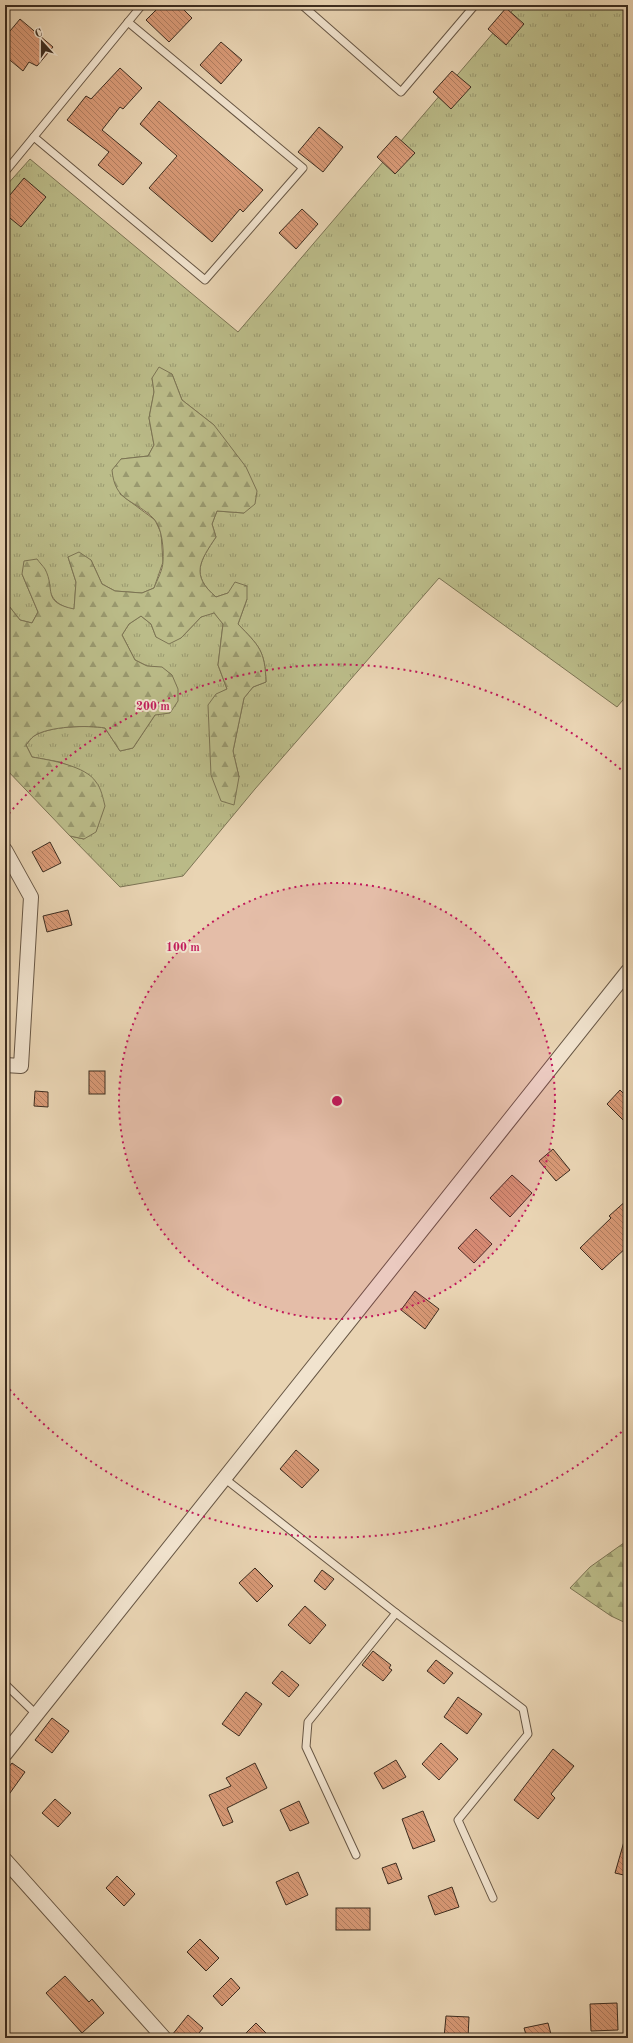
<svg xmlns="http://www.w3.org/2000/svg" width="633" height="2043" viewBox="0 0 633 2043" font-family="'Old Standard TT',serif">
<defs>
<pattern id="grass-tufts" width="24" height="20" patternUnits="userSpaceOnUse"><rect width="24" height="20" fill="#bbbc89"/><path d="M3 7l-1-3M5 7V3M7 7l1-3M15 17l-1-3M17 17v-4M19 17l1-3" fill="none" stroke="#99996f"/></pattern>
<pattern id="forest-firs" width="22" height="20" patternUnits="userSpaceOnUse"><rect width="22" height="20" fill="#bbbc89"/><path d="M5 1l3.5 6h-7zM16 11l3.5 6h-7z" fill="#99996f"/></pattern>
<pattern id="building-back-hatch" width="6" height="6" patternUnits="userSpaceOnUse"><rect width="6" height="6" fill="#d89976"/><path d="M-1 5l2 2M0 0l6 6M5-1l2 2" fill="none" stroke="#b07d60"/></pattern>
</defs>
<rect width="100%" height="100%" fill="#e9d4b3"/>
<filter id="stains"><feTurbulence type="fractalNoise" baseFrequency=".005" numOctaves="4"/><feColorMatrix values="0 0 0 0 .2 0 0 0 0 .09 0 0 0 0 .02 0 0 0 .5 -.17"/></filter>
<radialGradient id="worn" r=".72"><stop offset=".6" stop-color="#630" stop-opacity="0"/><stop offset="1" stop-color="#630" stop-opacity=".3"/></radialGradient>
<!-- grass -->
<path fill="url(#grass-tufts)" stroke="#7c7454" d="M517,5H628V694L617,707L439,578L255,789L183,876L120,887L70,836L84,839L86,773L60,762L32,757L26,745C28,743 31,738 34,736C49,726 88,725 105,728L120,751L133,748L155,715L172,675L162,668L147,666L135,660L122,635L129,624L141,616L151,624L156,637L181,638L201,617L214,612L223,624L218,665L227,689L216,695L239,777L233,751L244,698L253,687L266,682C265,650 259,646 238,624L247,599L228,593L216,597C190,575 200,561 216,537L212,524L217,511L244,513L214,425L182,400L172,374L152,378L154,392L149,418L154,445L148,456L121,459L120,494L155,520L161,533L163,562L154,588L142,593L115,591L102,584L91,560L68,557L76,582L74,610C49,603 50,593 45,570L22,574L38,612L32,623L20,620L5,601V187L30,159L238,332Z"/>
<!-- forest -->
<g fill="url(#forest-firs)" stroke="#7c7454">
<path d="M159,367L172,374L182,400L214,425L246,467L257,491L255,504L244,513L217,511L212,524L216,537C200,561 190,575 216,597L228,593L235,582L247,586V599L238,624C259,646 265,650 266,682L253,687L244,698L233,751L239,777L234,805L221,801L211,775L208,705L216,694L227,689L218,665L223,624L214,613L201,617L181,638L169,644L156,637L151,624L141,616L129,624L122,635L135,660L147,666L162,667L172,675L178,689V701L170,713L155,715L133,748L120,751L105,728C88,725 49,726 34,736C31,738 28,742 26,745L32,757C50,760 86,766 96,782C101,788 103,798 105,806L96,832L84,839L70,836L5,768V601L20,620L32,623L38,612L22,574L24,561L37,559C39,562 43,566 45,569C56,590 41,602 74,609L76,582L68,557L79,552L91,560L102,584L115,591L142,593L154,588C157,580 163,570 163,561C164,550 162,527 154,519C135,499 115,503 112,470L121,459L148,456L154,445L149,418L154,392L152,378Z"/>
<polygon points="628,1540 628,1624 611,1616 570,1588 590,1567"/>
</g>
<!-- building -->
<g fill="url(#building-back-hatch)" stroke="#3c2c1f">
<polygon points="161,5 179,5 192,18 169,42 146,20"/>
<polygon points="506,8 524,24 506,45 488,29"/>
<polygon points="20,19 53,47 37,66 29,62 23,71 5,56 5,37"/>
<polygon points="221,42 242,60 221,84 200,65"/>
<polygon points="120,68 142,88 123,109 120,107 102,130 142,163 123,185 98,165 109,152 67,120 86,96 91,99"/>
<polygon points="452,71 471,87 451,109 433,92"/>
<polygon points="159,101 263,190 243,212 240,209 212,242 149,188 177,156 140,124"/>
<polygon points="319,127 343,147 323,172 298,152"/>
<polygon points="396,136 415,153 395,174 377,157"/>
<polygon points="24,178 46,197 21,227 5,214 5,201"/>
<polygon points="302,209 318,224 296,249 279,233"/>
<polygon points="50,842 61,863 43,872 32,852"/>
<polygon points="68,910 72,925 47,932 43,916"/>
<rect x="89" y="1071" width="16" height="23"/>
<polygon points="620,1090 628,1098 628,1125 607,1104"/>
<polygon points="35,1091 48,1092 48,1107 34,1106"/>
<polygon points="553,1149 570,1170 556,1181 539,1161"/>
<polygon points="512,1175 532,1193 510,1217 490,1198"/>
<polygon points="628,1199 628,1246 602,1270 580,1248 611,1218 609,1216"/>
<polygon points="476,1229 492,1244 474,1263 458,1248"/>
<polygon points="415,1291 439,1309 425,1329 401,1310"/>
<polygon points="296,1450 319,1470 302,1488 280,1469"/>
<polygon points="255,1568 273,1586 257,1602 239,1583"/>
<polygon points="322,1570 334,1579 325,1590 314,1581"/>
<polygon points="305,1606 326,1625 310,1644 288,1625"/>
<polygon points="373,1651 391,1665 389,1668 392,1670 383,1681 362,1665"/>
<polygon points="436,1660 453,1673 444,1684 427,1671"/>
<polygon points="282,1671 299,1685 289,1697 272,1683"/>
<polygon points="246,1692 262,1704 239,1736 222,1724"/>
<polygon points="458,1697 482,1714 467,1734 444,1717"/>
<polygon points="52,1718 69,1731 52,1753 35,1740"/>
<polygon points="441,1743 458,1759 439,1780 422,1764"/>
<polygon points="553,1749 574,1766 551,1794 555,1798 538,1819 514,1800"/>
<polygon points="396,1760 406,1777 383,1789 374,1773"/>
<polygon points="12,1763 25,1772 5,1800 5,1772"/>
<polygon points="255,1763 267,1788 227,1808 233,1822 223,1826 209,1795 231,1786 226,1778"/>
<polygon points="55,1799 71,1813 58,1827 42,1813"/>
<polygon points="299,1801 309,1823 290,1831 280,1810"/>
<polygon points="423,1811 435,1841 413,1849 402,1819"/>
<polygon points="625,1838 628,1838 628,1876 615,1873"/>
<polygon points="396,1863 402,1879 388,1884 382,1868"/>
<polygon points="298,1872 308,1895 286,1905 276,1882"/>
<polygon points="117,1876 135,1894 124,1906 106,1888"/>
<polygon points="452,1887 459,1907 435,1915 428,1896"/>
<rect x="336" y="1908" width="34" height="22"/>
<polygon points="200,1939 219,1958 206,1971 187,1952"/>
<polygon points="65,1976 89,2002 92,1999 104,2013 82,2033 46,1993"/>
<polygon points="231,1978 240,1988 222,2006 213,1996"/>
<polygon points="617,2003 618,2030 591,2031 590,2004"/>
<polygon points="188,2015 203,2028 195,2038 172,2038 172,2035"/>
<polygon points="446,2016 469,2017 468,2038 444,2038"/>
<polygon points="256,2023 271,2038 241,2038"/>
<polygon points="548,2023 552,2038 527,2038 524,2028"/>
</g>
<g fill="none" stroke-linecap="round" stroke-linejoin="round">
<defs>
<g id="service">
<polyline points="302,5 401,92 475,5"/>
<polyline points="34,137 205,280 303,168 128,22"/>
<polyline points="5,172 142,5"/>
<polyline points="224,1478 396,1613 523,1709 528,1734 458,1820 493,1898"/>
<polyline points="5,1684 37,1715"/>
<polyline points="356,1855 306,1747 308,1722 396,1613"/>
</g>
<g id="minor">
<polyline points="5,850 31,897 21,1066 5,1065"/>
<polyline points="5,1754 628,971"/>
<polyline points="5,1860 164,2038"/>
</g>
</defs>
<!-- service casing -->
<use href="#service" stroke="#675644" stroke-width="9"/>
<!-- minor casing -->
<use href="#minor" stroke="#675644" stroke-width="16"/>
<!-- service -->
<use href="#service" stroke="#f1e3ce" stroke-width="7"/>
<!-- minor -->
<use href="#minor" stroke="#f1e3ce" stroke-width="14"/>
</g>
<!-- distance rings -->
<circle cx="337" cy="1101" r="218" fill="#c2185b" fill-opacity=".12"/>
<g fill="none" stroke="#c2185b" stroke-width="2" stroke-dasharray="2 4">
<circle cx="337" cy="1101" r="218"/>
<path d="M626 1428A436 436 0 0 1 5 1384M5 818A436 436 0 0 1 626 774"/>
</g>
<circle cx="337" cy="1101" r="6" fill="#c2185b" stroke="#f1e3ce" stroke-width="2"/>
<g font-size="12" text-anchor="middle" font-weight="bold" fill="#c2185b" stroke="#f1e3ce" stroke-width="4" stroke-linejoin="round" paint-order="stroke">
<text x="153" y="710">200 m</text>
<text x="183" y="951">100 m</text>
</g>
<!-- margin -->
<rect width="633" height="2043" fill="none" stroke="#e9d4b3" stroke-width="20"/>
<rect x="6" y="6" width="621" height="2031" fill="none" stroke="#3c2c1f" stroke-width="2"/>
<rect x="10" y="10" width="613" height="2023" fill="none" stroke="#3c2c1f"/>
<!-- north arrow -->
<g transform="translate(42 42) rotate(339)" stroke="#f1e3ce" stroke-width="3" paint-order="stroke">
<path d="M0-3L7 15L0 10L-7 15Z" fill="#3c2c1f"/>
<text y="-6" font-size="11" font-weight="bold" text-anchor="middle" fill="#3c2c1f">С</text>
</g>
<rect width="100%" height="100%" filter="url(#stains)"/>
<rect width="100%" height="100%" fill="url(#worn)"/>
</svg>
